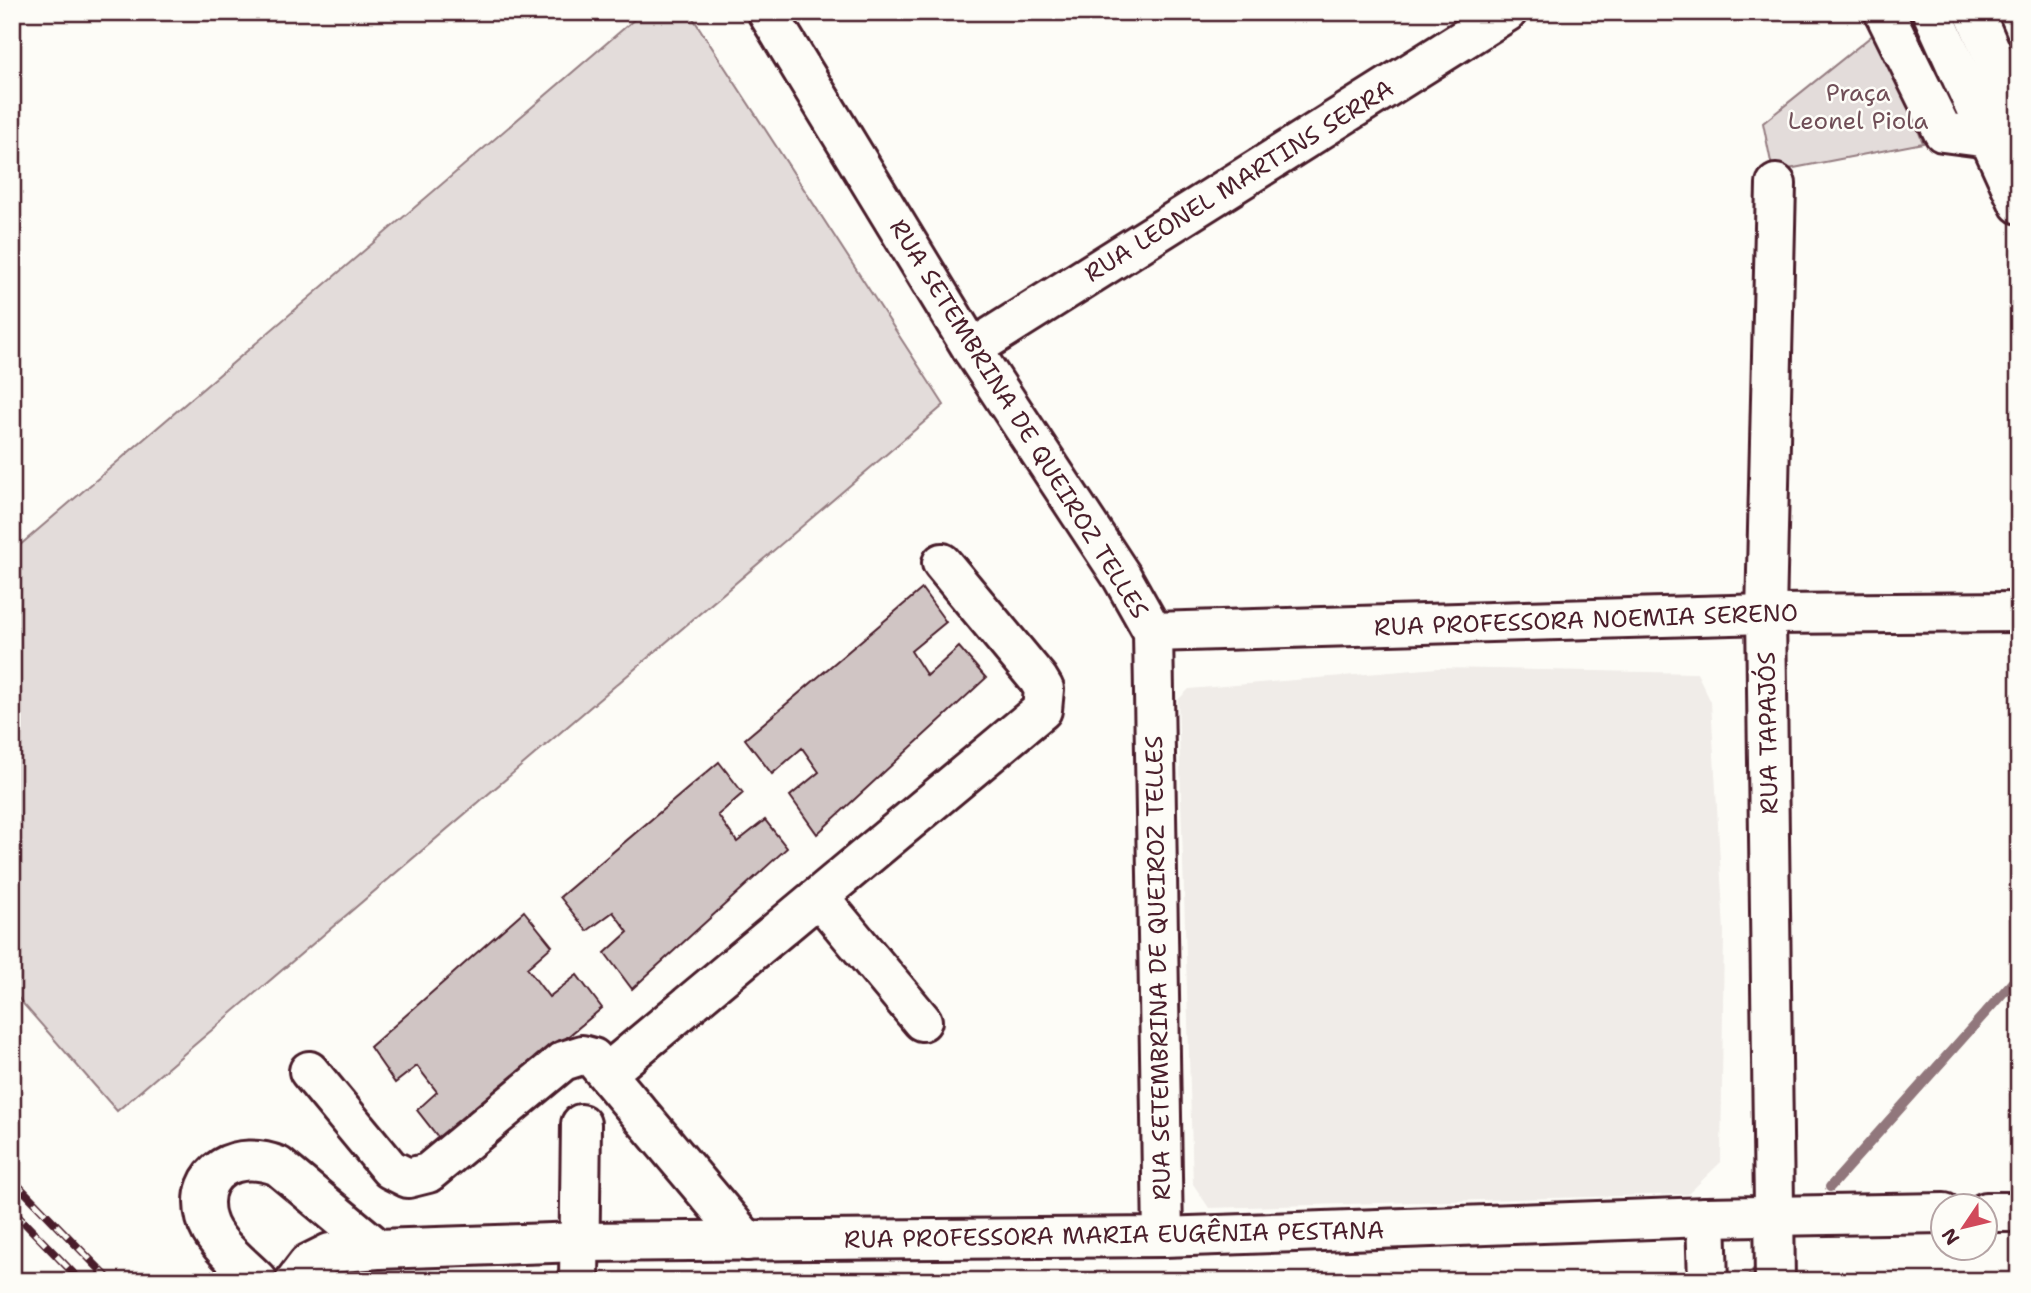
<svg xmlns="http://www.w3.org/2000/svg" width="2031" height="1293" viewBox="0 0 2031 1293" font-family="'Shantell Sans',sans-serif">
<rect width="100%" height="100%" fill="#fdfcf7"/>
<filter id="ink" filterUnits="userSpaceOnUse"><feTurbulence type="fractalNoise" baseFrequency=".0143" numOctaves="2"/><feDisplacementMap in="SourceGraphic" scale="14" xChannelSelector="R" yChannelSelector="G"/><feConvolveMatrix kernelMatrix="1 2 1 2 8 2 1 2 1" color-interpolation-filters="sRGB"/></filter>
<g filter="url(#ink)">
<!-- built -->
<polygon fill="#f0ece8" points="1438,668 1697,673 1711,702 1724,931 1721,1162 1688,1194 1209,1208 1193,1184 1178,700 1189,689"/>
<!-- green -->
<g fill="#e3dcda" stroke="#967e82" stroke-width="2">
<polygon points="643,12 689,12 944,405 117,1111 12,991 12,552"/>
<polygon points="1879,30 1923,143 1773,172 1763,123"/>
</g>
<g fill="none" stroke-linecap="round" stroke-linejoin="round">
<!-- stream -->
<g stroke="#91777b" stroke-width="10">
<polyline points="1830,1187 2019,975"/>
<polyline points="1748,1281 1764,1263"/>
</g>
</g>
<!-- building -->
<g fill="#d0c5c4" stroke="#4a1f2b" stroke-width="2">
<polygon points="922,589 946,622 911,651 927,676 959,647 986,678 817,834 790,796 819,772 802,748 772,774 745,739"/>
<polygon points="719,762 743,793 718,815 737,842 765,820 787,848 632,989 605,953 628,932 613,912 587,931 560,897"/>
<polygon points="524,911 552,946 527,968 549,997 577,975 602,1008 442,1142 417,1110 437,1092 417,1066 395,1083 370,1047"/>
</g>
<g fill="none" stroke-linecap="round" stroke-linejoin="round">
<defs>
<g id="minor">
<polyline points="767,12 972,349 1122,577 1153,632 1163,1237"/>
<polyline points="1884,12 1943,132 1989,138 2014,124"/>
<polyline points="972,349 1507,12"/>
<polyline points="1153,632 1766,614 2019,612"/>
<polyline points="819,897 922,1021"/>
<polyline points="309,1071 390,1169 408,1178 428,1173 563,1061 582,1055 593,1058 747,1241"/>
<polyline points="607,1073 1042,710 1044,689 1038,679 942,563"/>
<polyline points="1986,1212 2019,1212"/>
<polyline points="1706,1217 1708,1281"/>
<path d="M258,1281C240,1263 212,1242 206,1218C194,1169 239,1150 278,1166L378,1249"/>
<polyline points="295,1281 308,1264 330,1253 378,1249 581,1242 1163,1237 1706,1217 1944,1213"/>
<polyline points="579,1281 581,1124"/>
<polyline points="1775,1281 1766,614 1776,184"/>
</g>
<g id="major">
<polyline points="1932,12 2019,204"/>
<polyline points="1974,12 2019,117"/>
</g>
</defs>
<!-- minor casing -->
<use href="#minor" stroke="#4a1f2b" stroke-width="44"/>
<!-- major casing -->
<use href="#major" stroke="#4a1f2b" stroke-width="44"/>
<!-- minor -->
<use href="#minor" stroke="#fdfcf7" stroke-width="38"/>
<!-- major -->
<use href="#major" stroke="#fdfcf7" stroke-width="38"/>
<defs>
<g id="rail">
<polyline points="12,1179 111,1281"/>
<polyline points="12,1210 81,1281"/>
</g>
</defs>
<!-- rail casing -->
<use href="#rail" stroke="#4a1f2b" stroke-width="8"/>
<!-- rail -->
<use href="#rail" stroke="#fdfcf7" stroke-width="5" stroke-dasharray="16" stroke-linecap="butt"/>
</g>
</g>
<g text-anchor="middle" stroke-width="5" stroke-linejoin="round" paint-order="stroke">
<!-- park labels -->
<g font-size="24" fill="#704e57" stroke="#fdfcf7">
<text x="1858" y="101">Praça<tspan x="1858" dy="28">Leonel Piola</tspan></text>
</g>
<!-- street labels -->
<g font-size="24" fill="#4a1f2b" stroke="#fdfcf7">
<text transform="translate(1239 181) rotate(-32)" y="8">RUA LEONEL MARTINS SERRA</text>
<text transform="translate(1019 419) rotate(58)" y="8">RUA SETEMBRINA DE QUEIROZ TELLES</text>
<text transform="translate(1586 620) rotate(-2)" y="8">RUA PROFESSORA NOEMIA SERENO</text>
<text transform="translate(1768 733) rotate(-91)" y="8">RUA TAPAJÓS</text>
<text transform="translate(1158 968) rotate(-91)" y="8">RUA SETEMBRINA DE QUEIROZ TELLES</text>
<text transform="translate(1114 1235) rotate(-1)" y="8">RUA PROFESSORA MARIA EUGÊNIA PESTANA</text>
</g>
</g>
<!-- margin -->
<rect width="2031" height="1293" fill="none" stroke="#fdfcf7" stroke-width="42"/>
<rect x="21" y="21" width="1989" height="1251" fill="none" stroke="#4a1f2b" stroke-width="2.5" filter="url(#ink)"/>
<!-- north arrow -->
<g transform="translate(1964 1227) rotate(235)"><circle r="33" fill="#fdfcf7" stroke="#b5a4a5" stroke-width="2"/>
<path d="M0-5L12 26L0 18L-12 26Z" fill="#d1495b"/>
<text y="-10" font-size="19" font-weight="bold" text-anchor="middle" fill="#4a1f2b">N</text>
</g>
</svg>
